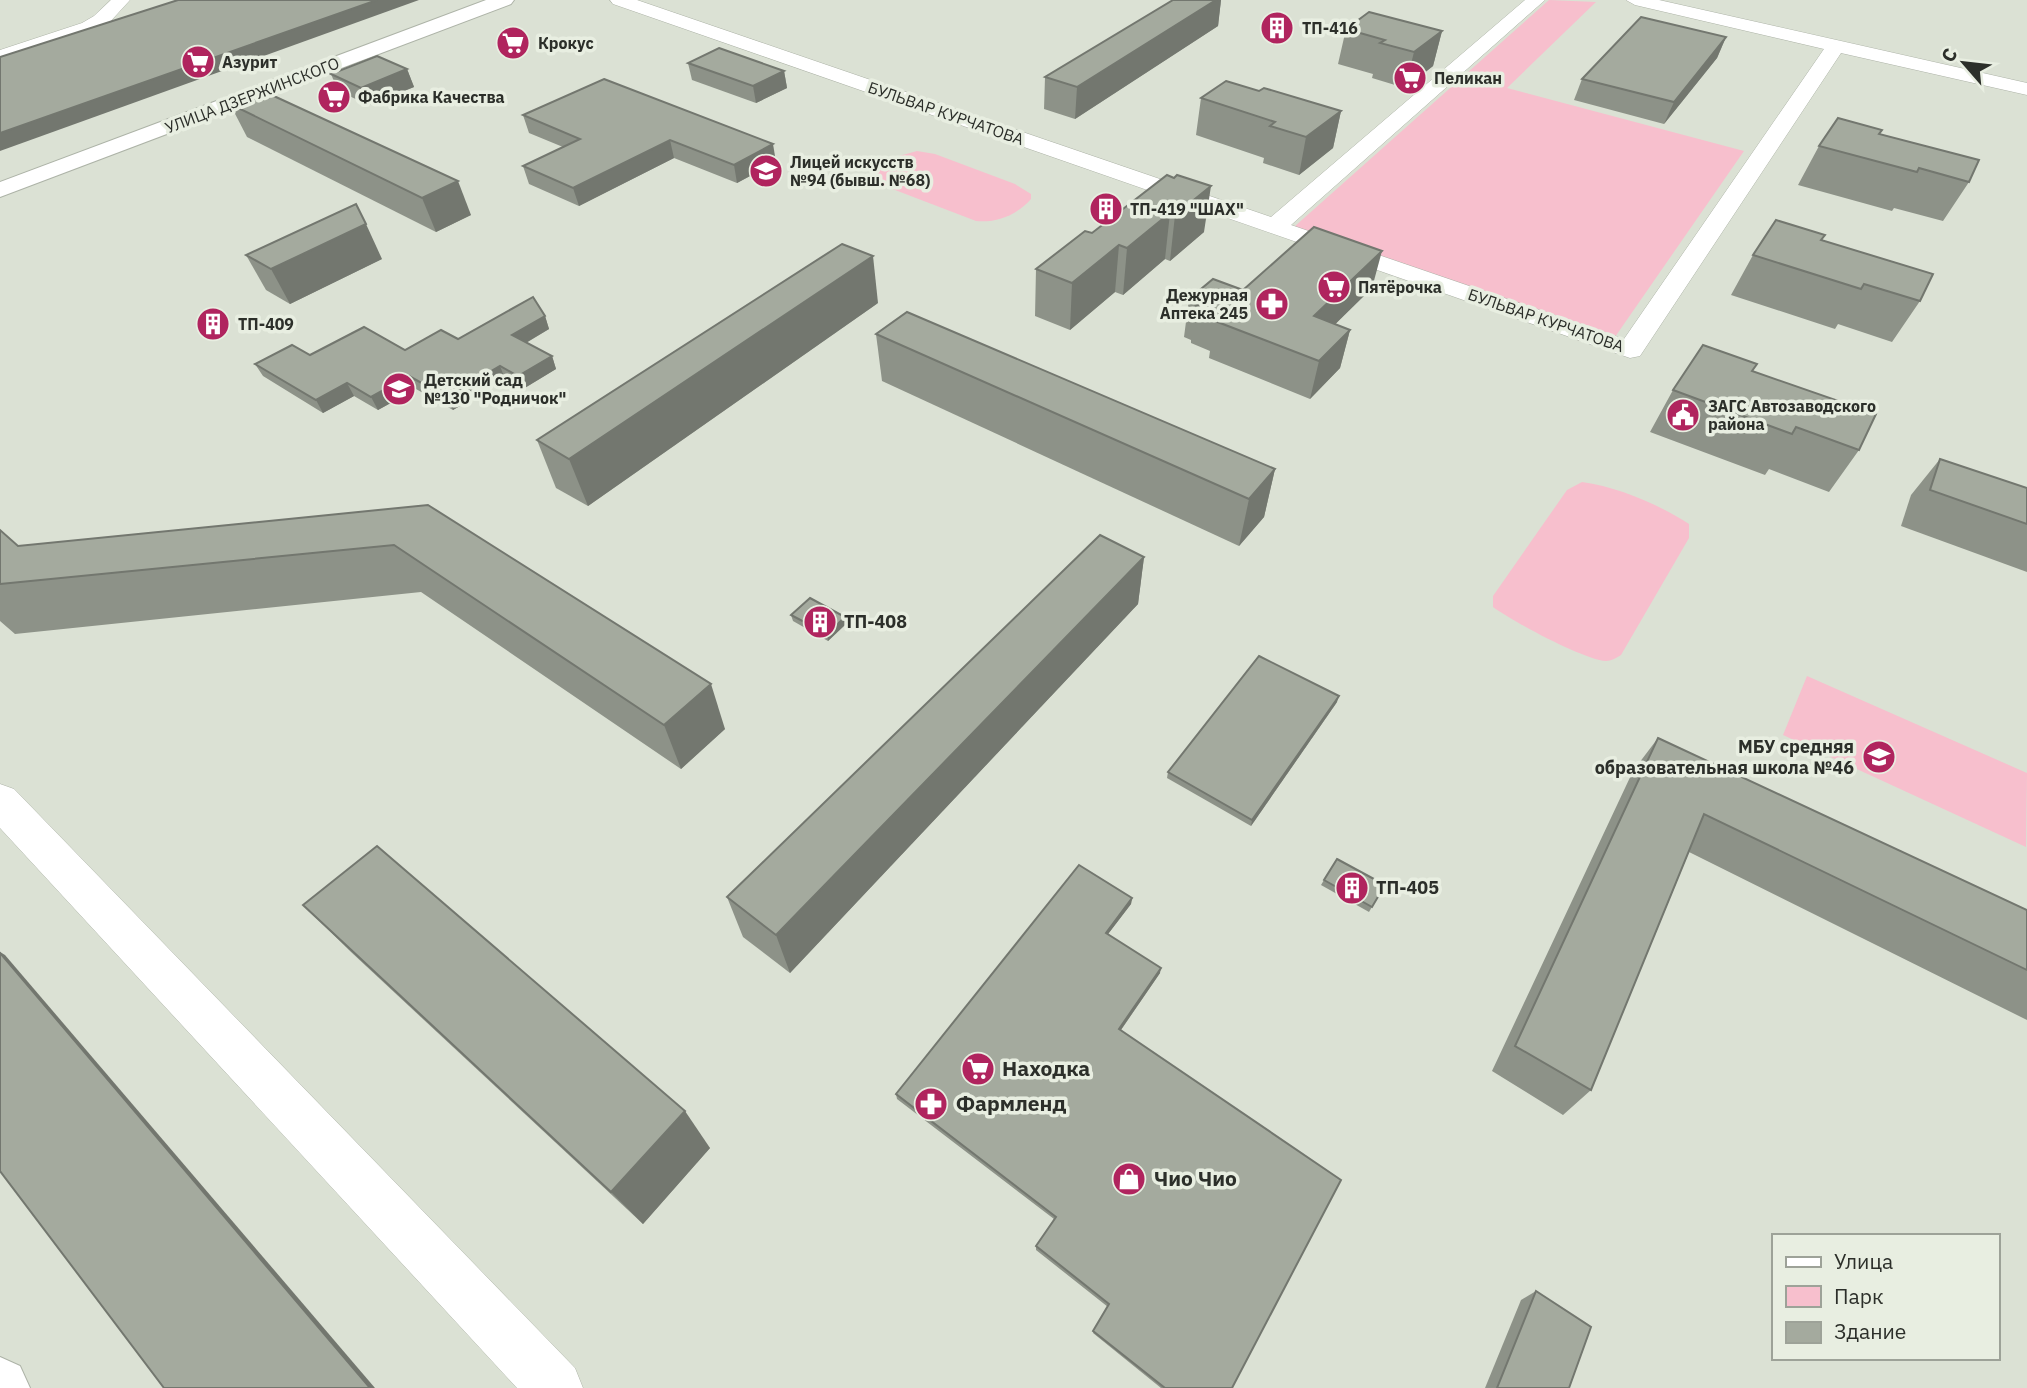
<svg xmlns="http://www.w3.org/2000/svg" width="2027" height="1388" viewBox="0 0 2027 1388" font-family="'IBM Plex Sans',sans-serif">
<rect width="100%" height="100%" fill="#dbe1d4"/>
<!-- green -->
<g fill="#f7bfcd">
<polygon points="1549,0 1596,2 1507,88 1744,151 1615,337 1294,227"/>
<path d="M917,151L935,154L1015,184L1031,194V199C1017,215 997,223 976,221L882,185L871,176L873,171L899,156Z"/>
<path d="M1582,482C1618,487 1658,504 1689,524V538L1621,655C1616,658 1611,661 1606,661C1584,660 1512,621 1493,607V596L1567,490Z"/>
<polygon points="1807,676 2027,773 2026,847 1783,735"/>
</g>
<g fill="none" stroke-linecap="round" stroke-linejoin="round">
<defs>
<g id="street">
<polygon points="111,0 130,0 108,24 96,31 0,62 0,50 82,23 94,16"/>
<polygon points="610,0 637,0 1271,217 1525,0 1545,0 1291,225 1624,339 1824,49 1635,5 1626,0 1659,0 2027,83 2027,95 1841,53 1640,356 1630,358 613,4"/>
<polygon points="0,784 14,789 575,1368 583,1388 517,1388 0,828"/>
</g>
<g id="secondary">
<polygon points="486,0 514,0 511,4 0,197 0,182"/>
<polygon points="0,1357 20,1366 30,1388 0,1388"/>
</g>
</defs>
<!-- street casing -->
<use href="#street" stroke="#adb3a7" stroke-width="1"/>
<!-- secondary casing -->
<use href="#secondary" stroke="#adb3a7" stroke-width="2"/>
<!-- street -->
<use href="#street" fill="#fff" fill-rule="evenodd"/>
<!-- secondary -->
<use href="#secondary" fill="#fff" fill-rule="evenodd"/>
</g>
<!-- wall -->
<g fill="#8d9288">
<polygon points="1173,0 1221,0 1218,26 1075,119 1044,109 1045,77"/>
<polygon points="1346,29 1442,31 1433,66 1405,88 1372,78 1373,74 1338,64"/>
<polygon points="1726,37 1717,58 1664,124 1574,100 1582,79"/>
<polygon points="688,63 784,71 787,88 756,103 692,80"/>
<polygon points="407,69 414,87 369,105 338,91 331,74"/>
<polygon points="604,79 776,162 737,183 674,158 579,206 529,184 523,166 563,147 529,133 523,115"/>
<polygon points="1259,91 1341,111 1333,148 1299,175 1263,163 1264,158 1196,135 1201,98"/>
<polygon points="230,104 471,215 436,232 247,137"/>
<polygon points="1879,134 1969,182 1943,221 1894,208 1892,211 1798,185 1819,146"/>
<polygon points="1167,175 1204,232 1170,261 1165,259 1123,295 1115,292 1070,330 1035,316 1036,269 1092,233"/>
<polygon points="1822,240 1920,301 1892,342 1838,324 1835,329 1731,295 1753,255"/>
<polygon points="246,255 382,259 290,304 266,290"/>
<polygon points="1372,288 1335,324 1350,330 1340,368 1310,399 1209,358 1210,351 1191,343 1191,340 1184,337 1189,299 1243,290"/>
<polygon points="878,303 588,506 556,488 537,440"/>
<polygon points="545,316 549,329 526,343 552,356 556,369 523,389 505,379 453,410 416,389 378,410 354,396 323,413 263,376 255,364 310,355 405,350 458,339"/>
<polygon points="876,334 1275,469 1264,517 1239,546 882,381"/>
<polygon points="1752,371 1859,450 1829,492 1769,469 1765,475 1650,432 1673,390"/>
<polygon points="1940,459 2027,488 2027,572 1901,526 1911,495"/>
<polygon points="428,505 725,729 681,769 421,592 15,634 0,621 0,530 18,546"/>
<polygon points="1144,557 1138,604 790,973 743,937 727,897"/>
<polygon points="791,615 845,617 846,624 828,641 793,621"/>
<polygon points="1337,702 1251,826 1167,778 1168,772"/>
<polygon points="1658,738 2027,910 2027,1020 1689,852 1591,1090 1563,1115 1492,1071 1633,771"/>
<polygon points="1324,880 1385,885 1369,912 1321,885"/>
<polygon points="1132,898 1131,904 1108,934 1160,973 1121,1030 1232,1388 1161,1388 1093,1333 1108,1307 1036,1250 1036,1246 1054,1219 897,1099 896,1094"/>
<polygon points="303,905 710,1148 643,1224 351,952"/>
<polygon points="1536,1291 1569,1388 1485,1388 1521,1300"/>
</g>
<!-- shaded-wall -->
<g fill="#73776f">
<polygon points="377,0 419,0 0,151 0,133"/>
<polygon points="1216,0 1221,0 1218,26 1075,119 1077,87"/>
<polygon points="1442,31 1433,66 1405,88 1414,52"/>
<polygon points="1726,37 1717,58 1664,124 1674,102"/>
<polygon points="407,69 414,87 369,105 361,88"/>
<polygon points="784,71 787,88 756,103 753,86"/>
<polygon points="1341,111 1333,148 1299,175 1306,137"/>
<polygon points="670,140 674,158 579,206 573,188"/>
<polygon points="773,144 776,162 737,183 734,165"/>
<polygon points="458,181 471,215 436,232 422,198"/>
<polygon points="1211,186 1204,232 1170,261 1175,215"/>
<polygon points="1170,213 1165,259 1123,295 1127,248"/>
<polygon points="366,224 382,259 290,304 271,269"/>
<polygon points="1119,245 1115,292 1070,330 1072,283"/>
<polygon points="1382,251 1372,288 1305,354 1314,316"/>
<polygon points="873,256 878,303 588,506 569,459"/>
<polygon points="545,316 549,329 517,348 512,335"/>
<polygon points="1350,330 1340,368 1310,399 1319,361"/>
<polygon points="552,356 556,369 523,389 518,376"/>
<polygon points="500,366 505,379 453,410 447,397"/>
<polygon points="409,376 416,389 378,410 371,397"/>
<polygon points="347,383 354,396 323,413 316,400"/>
<polygon points="1275,469 1264,517 1239,546 1249,499"/>
<polygon points="1144,557 1138,604 790,973 776,935"/>
<polygon points="845,617 846,624 828,641 827,634"/>
<polygon points="711,684 725,729 681,769 664,725"/>
<polygon points="1339,696 1337,702 1251,826 1252,820"/>
<polygon points="1132,898 1131,904 1105,938 1106,933"/>
<polygon points="0,952 5,955 375,1388 370,1388 0,953"/>
<polygon points="1161,968 1160,973 1118,1034 1119,1029"/>
<polygon points="685,1111 710,1148 643,1224 611,1192"/>
</g>
<!-- building -->
<g fill="#a4aa9e" stroke="#73776f" stroke-width="2">
<polygon points="178,0 377,0 0,133 0,57"/>
<polygon points="1173,0 1216,0 1077,87 1045,77"/>
<polygon points="1369,12 1442,31 1414,52 1380,43 1385,40 1346,29"/>
<polygon points="1641,17 1726,37 1674,102 1582,79"/>
<polygon points="719,48 784,71 753,86 688,63"/>
<polygon points="377,56 407,69 361,88 331,74"/>
<polygon points="604,79 773,144 734,165 670,140 573,188 523,166 580,139 523,115"/>
<polygon points="1226,81 1259,91 1264,88 1341,111 1306,137 1270,126 1275,122 1201,98"/>
<polygon points="263,91 458,181 422,198 230,104"/>
<polygon points="1838,118 1882,130 1879,134 1979,160 1969,182 1919,168 1917,172 1819,146"/>
<polygon points="1167,175 1174,178 1177,175 1211,186 1175,215 1170,213 1127,248 1119,245 1072,283 1036,269 1085,231 1092,233"/>
<polygon points="356,204 366,224 271,269 246,255"/>
<polygon points="1776,220 1825,235 1821,240 1933,274 1920,301 1864,284 1861,289 1753,255"/>
<polygon points="1314,227 1382,251 1314,316 1350,330 1319,361 1215,321 1221,315 1196,305 1199,303 1189,299 1213,279 1243,290"/>
<polygon points="842,244 873,256 569,459 537,440"/>
<polygon points="533,297 545,316 512,335 552,356 518,376 500,366 447,397 409,376 371,397 347,383 316,400 255,364 292,345 310,355 364,327 405,350 441,330 458,339"/>
<polygon points="907,312 1275,469 1249,499 876,334"/>
<polygon points="1703,345 1757,364 1752,371 1876,414 1859,450 1796,427 1792,434 1673,390"/>
<polygon points="1940,459 2027,488 2027,524 1930,490"/>
<polygon points="428,505 711,684 664,725 394,545 0,584 0,530 18,546"/>
<polygon points="1100,535 1144,557 776,935 727,897"/>
<polygon points="810,598 845,617 827,634 791,615"/>
<polygon points="1259,656 1339,696 1252,820 1168,772"/>
<polygon points="1658,738 2027,910 2027,970 1704,814 1591,1090 1515,1046"/>
<polygon points="377,846 685,1111 611,1192 303,905"/>
<polygon points="1337,859 1385,885 1372,907 1324,880"/>
<polygon points="1079,865 1132,898 1106,933 1161,968 1119,1029 1341,1180 1232,1388 1165,1388 1093,1331 1109,1304 1036,1246 1056,1217 896,1094"/>
<polygon points="0,953 370,1388 164,1388 0,1171"/>
<polygon points="1536,1291 1591,1327 1569,1388 1497,1388"/>
</g>
<!-- icons -->
<defs>
<symbol id="building-disc" viewBox="-11 -11 22 22"><circle r="9.5" fill="#b0245e" stroke="#e8eee1"/><path d="M-4-6H4V6H1V3H-1V6H-4ZM-2.5-4.3h1.7v1.8h-1.7ZM.8-4.3h1.7v1.8H.8ZM-2.5-1h1.7V.8h-1.7ZM.8-1h1.7V.8H.8Z" fill="#fff"/></symbol>
<symbol id="supermarket-disc" viewBox="-11 -11 22 22"><circle r="9.5" fill="#b0245e" stroke="#e8eee1"/><path d="M-6-5.5h2.5l.6 2H6L4.5 2H-2.5L-4.4-4H-6ZM-1.5 3.2a1.3 1.3 0 1 0 .1 0ZM3 3.2a1.3 1.3 0 1 0 .1 0Z" fill="#fff"/></symbol>
<symbol id="school-disc" viewBox="-11 -11 22 22"><circle r="9.5" fill="#b0245e" stroke="#e8eee1"/><path d="M0-5L7-2L0 1L-7-2ZM-4 1L0 2.5L4 1V4Q0 6-4 4Z" fill="#fff"/></symbol>
<symbol id="pharmacy-disc" viewBox="-11 -11 22 22"><circle r="9.5" fill="#b0245e" stroke="#e8eee1"/><path d="M-2-6h4v4h4v4h-4v4h-4v-4h-4v-4h4Z" fill="#fff"/></symbol>
<symbol id="civic-disc" viewBox="-11 -11 22 22"><circle r="9.5" fill="#b0245e" stroke="#e8eee1"/><path d="M-.6-6.5H3V-4.5H.6V-3L4-1V1h2V6H-6V1h2V-1L-.6-3ZM-1.2 2.5V6h2.4V2.5Z" fill="#fff"/></symbol>
<symbol id="shop-disc" viewBox="-11 -11 22 22"><circle r="9.5" fill="#b0245e" stroke="#e8eee1"/><path d="M-5-2.5h2.3a2.7 3.5 0 0 1 5.4 0H5L5.5 6h-11ZM-1.5-2.5h3a1.5 2.3 0 0 0-3 0Z" fill="#fff"/></symbol>
</defs>
<g fill-rule="evenodd">
<use href="#building-disc" x="1258" y="9" width="38" height="38"/>
<use href="#supermarket-disc" x="494" y="24" width="38" height="38"/>
<use href="#supermarket-disc" x="179" y="43" width="38" height="38"/>
<use href="#supermarket-disc" x="1391" y="59" width="38" height="38"/>
<use href="#supermarket-disc" x="315" y="78" width="38" height="38"/>
<use href="#school-disc" x="747" y="152" width="38" height="38"/>
<use href="#building-disc" x="1087" y="190" width="38" height="38"/>
<use href="#supermarket-disc" x="1315" y="268" width="38" height="38"/>
<use href="#pharmacy-disc" x="1253" y="285" width="38" height="38"/>
<use href="#building-disc" x="194" y="305" width="38" height="38"/>
<use href="#school-disc" x="380" y="370" width="38" height="38"/>
<use href="#civic-disc" x="1664" y="396" width="38" height="38"/>
<use href="#building-disc" x="801" y="603" width="38" height="38"/>
<use href="#school-disc" x="1860" y="738" width="38" height="38"/>
<use href="#building-disc" x="1333" y="869" width="38" height="38"/>
<use href="#supermarket-disc" x="959" y="1050" width="38" height="38"/>
<use href="#pharmacy-disc" x="912" y="1085" width="38" height="38"/>
<use href="#shop-disc" x="1110" y="1160" width="38" height="38"/>
</g>
<g text-anchor="middle" stroke-width="7" stroke-linejoin="round" paint-order="stroke">
<!-- far-poi labels -->
<g font-size="16" font-weight="bold" fill="#2c2f2a" stroke="#e8eee1" text-anchor="start">
<text x="1302" y="34">ТП-416</text>
<text x="538" y="49">Крокус</text>
<text x="222" y="68">Азурит</text>
<text x="1434" y="84">Пеликан</text>
<text x="358" y="103">Фабрика Качества</text>
<text x="790" y="168">Лицей искусств<tspan x="790" dy="18">№94 (бывш. №68)</tspan></text>
<text x="1130" y="215">ТП-419 "ШАХ"</text>
<text x="1358" y="293">Пятёрочка</text>
<text x="1248" y="301" text-anchor="end">Дежурная<tspan x="1248" dy="18">Аптека 245</tspan></text>
<text x="238" y="330">ТП-409</text>
<text x="424" y="386">Детский сад<tspan x="424" dy="18">№130 "Родничок"</tspan></text>
<text x="1708" y="412">ЗАГС Автозаводского<tspan x="1708" dy="18">района</tspan></text>
</g>
<!-- far-street labels -->
<g font-size="16" fill="#2c2f2a" stroke="#e8eee1">
<text transform="translate(252 95) rotate(-21)" y="6">УЛИЦА ДЗЕРЖИНСКОГО</text>
<text transform="translate(946 113) rotate(19)" y="6">БУЛЬВАР КУРЧАТОВА</text>
<text transform="translate(1546 320) rotate(19)" y="6">БУЛЬВАР КУРЧАТОВА</text>
</g>
<!-- poi labels -->
<g font-size="18" font-weight="bold" fill="#2c2f2a" stroke="#e8eee1" text-anchor="start">
<text x="844" y="628">ТП-408</text>
<text x="1854" y="753" text-anchor="end">МБУ средняя<tspan x="1854" dy="21">образовательная школа №46</tspan></text>
<text x="1376" y="894">ТП-405</text>
</g>
<!-- near-poi labels -->
<g font-size="21" font-weight="bold" fill="#2c2f2a" stroke="#e8eee1" text-anchor="start">
<text x="1002" y="1076">Находка</text>
<text x="956" y="1111">Фармленд</text>
<text x="1154" y="1186">Чио Чио</text>
</g>
</g>
<!-- legend -->
<rect x="1772" y="1234" width="228" height="126" fill="#e8eee1" stroke="#9da298" stroke-width="2"/>
<rect x="1786" y="1257" width="35" height="10" fill="#ffffff" stroke="#9da298" stroke-width="2"/>
<text x="1834" y="1269" font-size="21" fill="#2c2f2a">Улица</text>
<rect x="1786" y="1286" width="35" height="21" fill="#f7bfcd" stroke="#9da298" stroke-width="2"/>
<text x="1834" y="1304" font-size="21" fill="#2c2f2a">Парк</text>
<rect x="1786" y="1322" width="35" height="21" fill="#a4aa9e" stroke="#9da298" stroke-width="2"/>
<text x="1834" y="1339" font-size="21" fill="#2c2f2a">Здание</text>
<!-- north arrow -->
<g transform="translate(1964 63) rotate(298)" stroke="#e8eee1" stroke-width="5" paint-order="stroke">
<path d="M0-5L12 26L0 18L-12 26Z" fill="#2c2f2a"/>
<text y="-10" font-size="19" font-weight="bold" text-anchor="middle" fill="#2c2f2a">С</text>
</g>
</svg>
